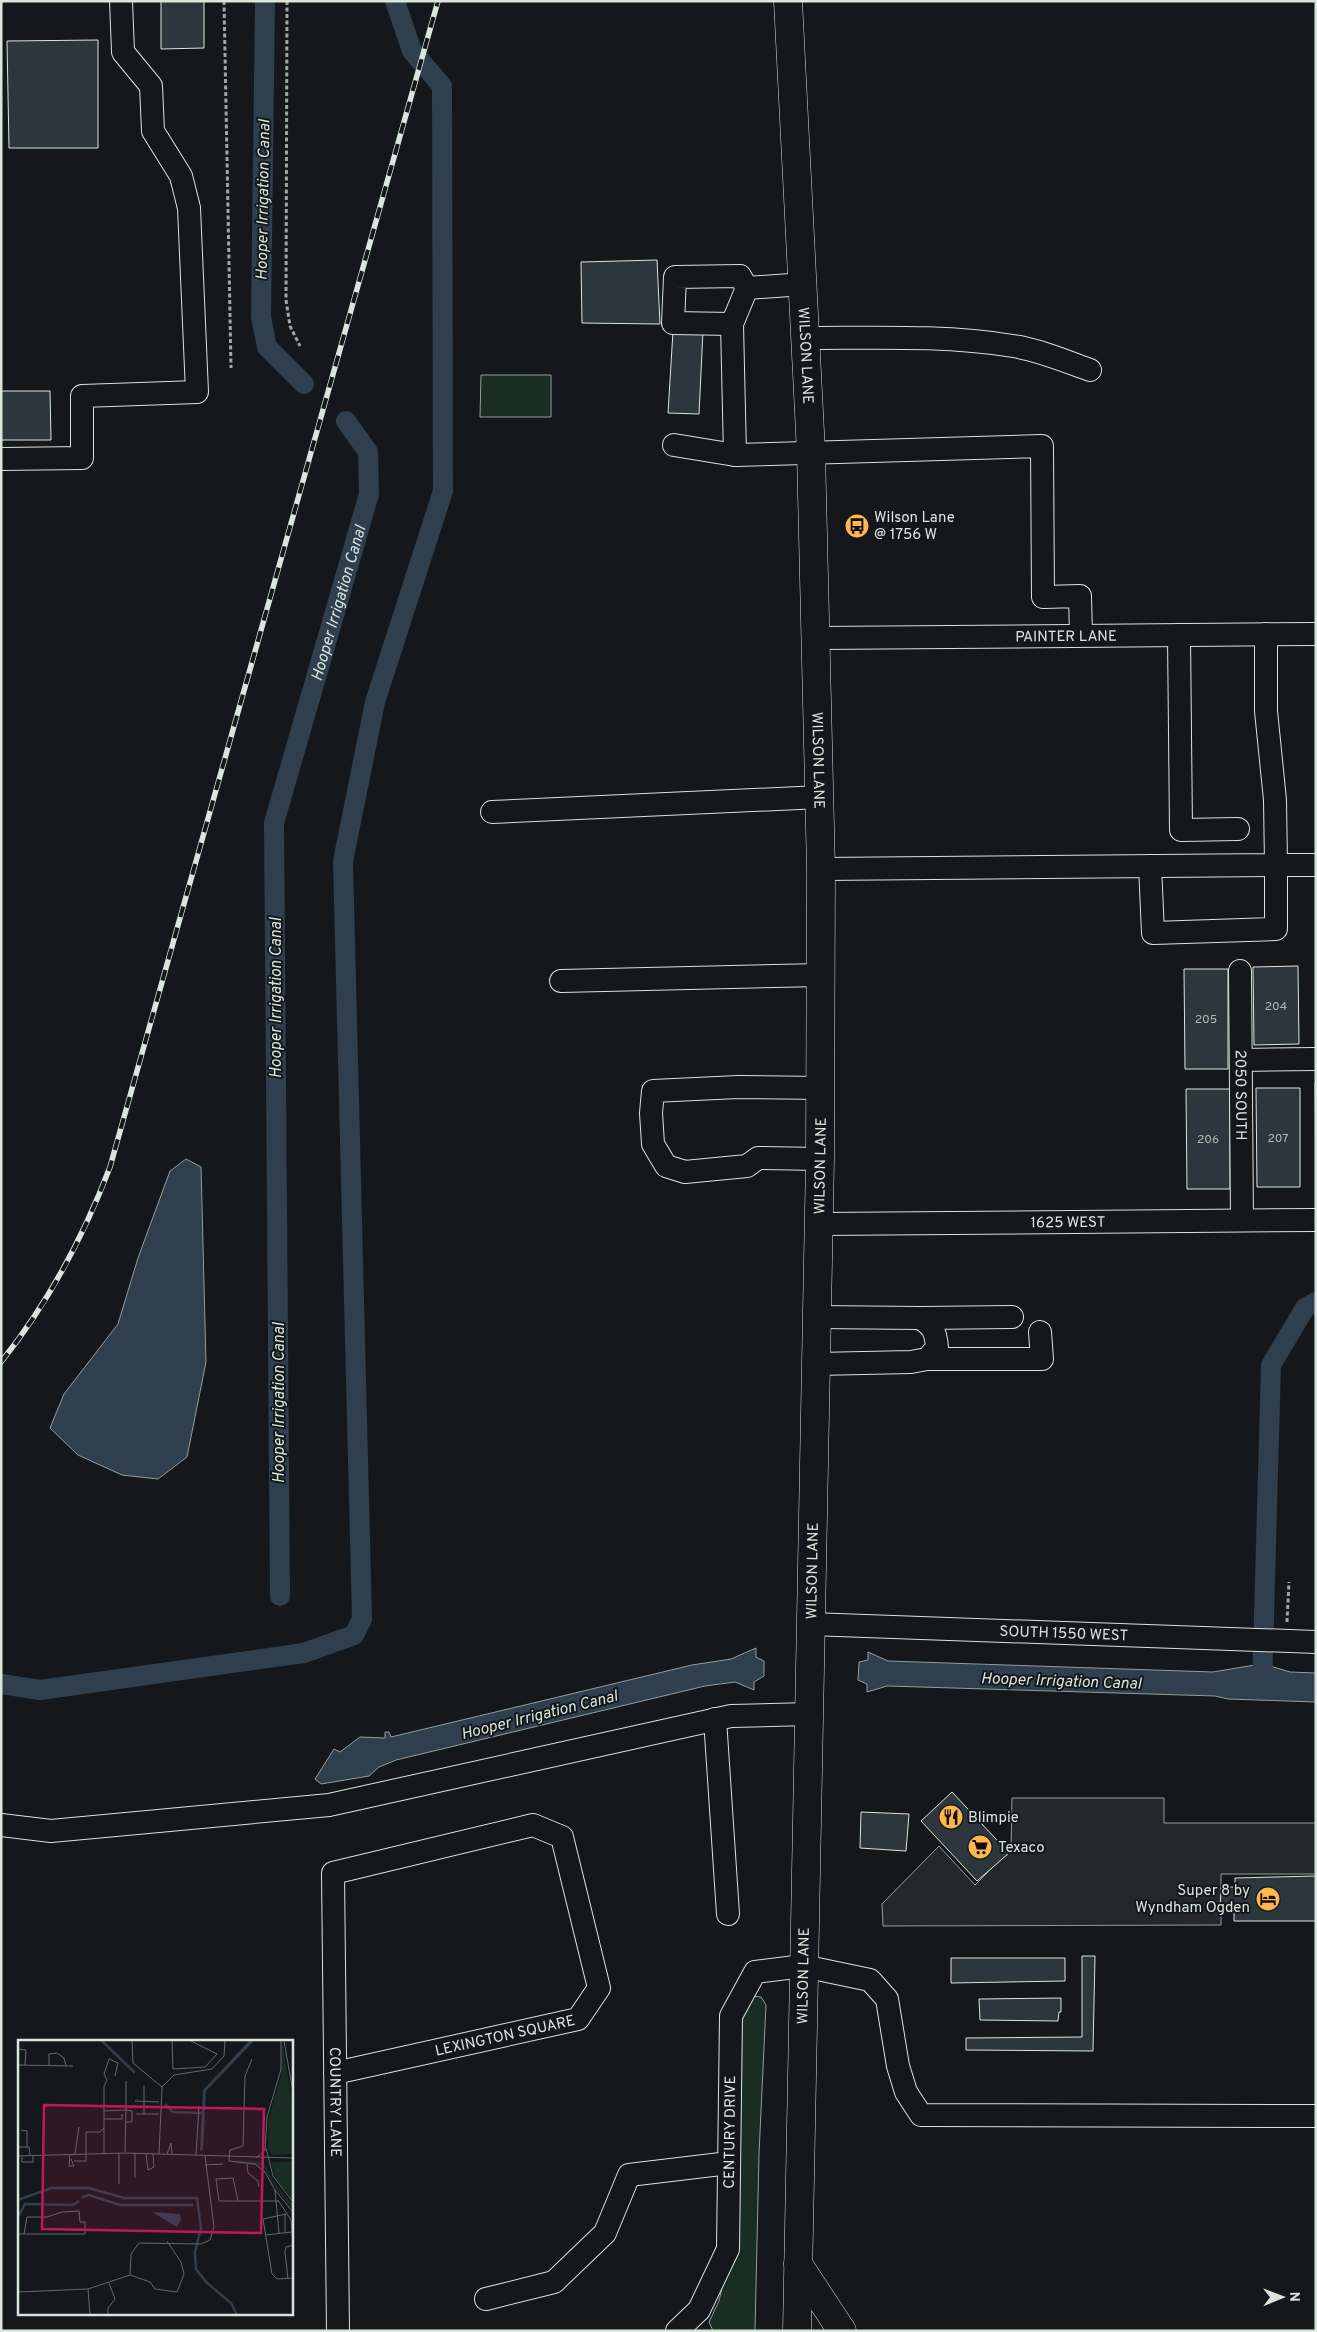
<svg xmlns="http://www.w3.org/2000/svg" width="1317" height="2332" viewBox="0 0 1317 2332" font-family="Overpass,sans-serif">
<rect width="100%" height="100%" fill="#14181c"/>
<!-- green -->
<g fill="#1a2d24" stroke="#939e99">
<polygon points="481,375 551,375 551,417 480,417"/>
<polygon points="752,1996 761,1997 766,2005 759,2154 755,2331 713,2331 709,2322 719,2301 724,2279 733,2028"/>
</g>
<!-- parking -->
<polygon fill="#24282b" stroke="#939e99" points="1012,1798 1164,1798 1164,1823 1316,1823 1316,1874 1221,1874 1221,1925 883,1926 882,1904 939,1846 975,1885 1011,1849"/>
<!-- water -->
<g fill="#2f3f4d" stroke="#939e99">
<polygon points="186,1159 201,1167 206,1362 187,1457 158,1479 122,1475 78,1455 50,1428 64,1394 118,1324 138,1258 170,1171"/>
<polygon points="756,1648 756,1657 764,1661 764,1676 754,1682 754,1690 735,1682 705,1686 396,1760 379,1767 369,1776 321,1784 315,1779 334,1749 340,1752 360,1737 385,1738 385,1732 389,1732 391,1737 692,1665 731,1659"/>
<polygon points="868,1652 888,1661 1213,1672 1255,1665 1270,1666 1290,1672 1316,1673 1316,1702 1228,1699 1215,1696 887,1686 867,1692 867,1684 858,1680 859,1662 868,1660"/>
</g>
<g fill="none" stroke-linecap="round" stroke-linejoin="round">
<!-- canal -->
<g stroke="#2f3f4d" stroke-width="20">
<polyline points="265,1 261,317 267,347 304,384"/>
<path id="s1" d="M280,1596L274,823L369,494L368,452L346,421"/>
<polyline points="1,1684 40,1690 304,1653 354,1635 362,1619 343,861 375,702 443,491 442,86 412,51 395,1"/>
<polyline points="1262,1688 1271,1365 1305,1308 1316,1302"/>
</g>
</g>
<!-- building -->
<g fill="#2c363c" stroke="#d8e6dc">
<polygon points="161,1 204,1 204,48 161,49"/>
<polygon points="98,40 98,148 9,148 7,41"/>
<polygon points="657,260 660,324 582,323 581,262"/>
<polygon points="673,331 703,331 699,414 668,413"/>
<polygon points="1,391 50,391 51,440 1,440"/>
<polygon points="1298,966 1299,1044 1254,1045 1253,967"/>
<polygon points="1184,969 1228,969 1228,1069 1185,1069"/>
<polygon points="1315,1083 1316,1083 1316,1183"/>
<polygon points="1256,1088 1300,1088 1300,1187 1257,1187"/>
<polygon points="1186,1089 1230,1089 1230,1189 1187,1189"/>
<polygon points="952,1792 1009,1853 977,1881 921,1821"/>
<polygon points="861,1812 909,1814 906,1851 860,1848"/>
<polygon points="1316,1876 1316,1921 1234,1921 1234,1911 1220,1911 1221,1887 1235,1887 1235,1878"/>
<polygon points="1082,1956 1095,1956 1093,2051 966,2050 966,2038 1082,2037"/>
<polygon points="951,1958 1065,1958 1065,1981 951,1983"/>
<polygon points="1061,1998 1061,2012 1059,2012 1058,2021 980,2020 979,1999"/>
</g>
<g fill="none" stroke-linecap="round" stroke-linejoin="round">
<defs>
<g id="minor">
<polyline points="747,288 732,324 673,323 675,277 740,276 747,288 804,284"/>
<polyline points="732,324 735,455 1042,446 1043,597 1080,596 1081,635"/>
<path d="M806,338C875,338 945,335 1013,346C1039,350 1065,361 1090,370"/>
<polyline points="674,445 735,455"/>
<polyline points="1,459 82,458 82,396 197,392 189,208 181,176 153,131 151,86 123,52 121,1"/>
<polyline points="1179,635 1181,830 1238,829"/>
<path id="s2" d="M817,638L1316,634"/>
<polyline points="492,812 820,797"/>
<polyline points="1150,866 1153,933 1276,929 1276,865 1316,865"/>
<polyline points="821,869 1276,865 1275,800 1266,711 1266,634"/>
<path id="s3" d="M1240,971L1242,1220"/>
<polyline points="561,981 821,975"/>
<polyline points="1241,1060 1316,1059"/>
<polyline points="820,1159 758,1158 747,1166 685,1172 666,1166 653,1144 651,1113 653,1091 738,1087 821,1088"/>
<path id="s4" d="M819,1224L1316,1220"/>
<polyline points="920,1318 1012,1317"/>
<polyline points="927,1359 1042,1359 1040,1332"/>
<path d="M816,1364L911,1362L927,1359L937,1348C936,1332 933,1326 920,1318L817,1317"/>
<path id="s5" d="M810,1624L1316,1642"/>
<polyline points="715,1719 728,1914"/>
<polyline points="1,1825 51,1831 329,1805 731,1716 808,1714"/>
<path id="s6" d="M335,2073L578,2019L599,1988L562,1837L533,1825L333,1873L338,2331"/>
<polyline points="486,2299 554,2282 605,2233 629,2175 729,2163"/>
<path id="s7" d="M677,2331L699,2310L728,2249L731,2016L755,1972L803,1966L870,1980L887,1999L898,2066L906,2092L921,2115L1316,2116"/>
</g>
<g id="major">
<path id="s8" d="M788,1L811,452L821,869L820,1159L797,2331"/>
</g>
<polyline id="highway" points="798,2264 842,2331"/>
</defs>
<!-- minor casing -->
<use href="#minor" stroke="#d8e6dc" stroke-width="24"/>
<!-- major casing -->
<use href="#major" stroke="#d8e6dc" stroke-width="29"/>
<!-- highway casing -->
<use href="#highway" stroke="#d8e6dc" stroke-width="29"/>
<!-- path -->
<g stroke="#9da8a2" stroke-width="3" stroke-dasharray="4 2.5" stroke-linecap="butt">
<polyline points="224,1 231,368"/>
<polyline points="287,1 286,300 290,326 300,346"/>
<polyline points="1287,1622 1289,1582"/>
</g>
<!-- minor -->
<use href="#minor" stroke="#14181c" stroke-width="22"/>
<!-- major -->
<use href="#major" stroke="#14181c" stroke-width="28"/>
<!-- highway -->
<use href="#highway" stroke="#14181c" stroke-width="28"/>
<defs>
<path id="rail" d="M1,1362C49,1302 83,1238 110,1167L438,1"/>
</defs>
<!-- rail casing -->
<use href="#rail" stroke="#d8e6dc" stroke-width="5.5"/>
<!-- rail -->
<use href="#rail" stroke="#14181c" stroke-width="4" stroke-dasharray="11" stroke-linecap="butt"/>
</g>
<!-- icons -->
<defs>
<symbol id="bus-disc" viewBox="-11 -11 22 22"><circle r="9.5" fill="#ffb74d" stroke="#14181c"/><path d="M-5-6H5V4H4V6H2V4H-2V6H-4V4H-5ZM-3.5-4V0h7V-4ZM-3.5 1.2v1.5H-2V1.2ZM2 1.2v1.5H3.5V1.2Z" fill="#111"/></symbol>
<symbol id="restaurant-disc" viewBox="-11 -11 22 22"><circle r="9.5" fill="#ffb74d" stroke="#14181c"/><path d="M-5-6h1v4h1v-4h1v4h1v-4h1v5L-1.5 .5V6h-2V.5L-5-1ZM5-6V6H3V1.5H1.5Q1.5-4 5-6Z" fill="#111"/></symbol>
<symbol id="supermarket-disc" viewBox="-11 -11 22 22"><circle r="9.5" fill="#ffb74d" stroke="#14181c"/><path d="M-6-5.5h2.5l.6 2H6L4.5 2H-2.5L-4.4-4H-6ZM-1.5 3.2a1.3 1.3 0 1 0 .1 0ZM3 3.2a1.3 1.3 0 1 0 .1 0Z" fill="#111"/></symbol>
<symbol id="hotel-disc" viewBox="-11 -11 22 22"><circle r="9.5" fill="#ffb74d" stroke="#14181c"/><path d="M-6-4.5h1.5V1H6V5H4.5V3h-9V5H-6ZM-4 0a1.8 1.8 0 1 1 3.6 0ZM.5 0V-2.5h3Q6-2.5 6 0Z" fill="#111"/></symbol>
</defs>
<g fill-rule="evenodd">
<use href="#bus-disc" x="843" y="512" width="28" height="28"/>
<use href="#restaurant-disc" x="937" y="1803" width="28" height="28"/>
<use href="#supermarket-disc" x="966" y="1833" width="28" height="28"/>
<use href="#hotel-disc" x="1254" y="1885" width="28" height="28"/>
</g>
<g text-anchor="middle" stroke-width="4" stroke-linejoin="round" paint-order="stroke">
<!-- number labels -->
<g font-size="12" fill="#adbab4">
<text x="1276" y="1010">204</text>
<text x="1206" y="1023">205</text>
<text x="1278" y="1142">207</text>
<text x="1208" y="1143">206</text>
</g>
<!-- street labels -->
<g font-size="15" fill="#d8e6dc" stroke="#14181c">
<text dy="5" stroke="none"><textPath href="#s8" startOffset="355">WILSON LANE</textPath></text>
<text dy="5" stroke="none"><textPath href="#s2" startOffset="249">PAINTER LANE</textPath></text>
<text dy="5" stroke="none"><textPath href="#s8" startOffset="760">WILSON LANE</textPath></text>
<text dy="5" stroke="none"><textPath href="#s3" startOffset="124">2050 SOUTH</textPath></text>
<text transform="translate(820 1166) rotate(-89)" y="5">WILSON LANE</text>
<text dy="5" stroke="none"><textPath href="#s4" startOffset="249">1625 WEST</textPath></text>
<text transform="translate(812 1571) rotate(-89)" y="5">WILSON LANE</text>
<text dy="5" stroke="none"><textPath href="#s5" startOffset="254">SOUTH 1550 WEST</textPath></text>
<text transform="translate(803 1976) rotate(-89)" y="5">WILSON LANE</text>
<text dy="5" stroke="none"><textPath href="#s6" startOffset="174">LEXINGTON SQUARE</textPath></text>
<text dy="5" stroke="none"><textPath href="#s6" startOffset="908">COUNTRY LANE</textPath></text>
<text dy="5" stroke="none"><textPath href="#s7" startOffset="215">CENTURY DRIVE</textPath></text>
</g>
<!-- poi labels -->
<g font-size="15" fill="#d8e6dc" stroke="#14181c" text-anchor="start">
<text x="874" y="522">Wilson Lane<tspan x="874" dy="17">@ 1756 W</tspan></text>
<text x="968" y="1822">Blimpie</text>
<text x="998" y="1852">Texaco</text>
<text x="1250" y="1895" text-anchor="end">Super 8 by<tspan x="1250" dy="17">Wyndham Ogden</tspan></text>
</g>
<!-- water labels -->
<g font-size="16" font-style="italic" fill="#d8e6dc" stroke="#14181c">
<text transform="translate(262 200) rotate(-89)" y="6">Hooper Irrigation Canal</text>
<text dy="6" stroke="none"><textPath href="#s1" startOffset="1002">Hooper Irrigation Canal</textPath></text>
<text transform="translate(275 998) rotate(-90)" y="6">Hooper Irrigation Canal</text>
<text transform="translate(278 1403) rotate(-90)" y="6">Hooper Irrigation Canal</text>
<text transform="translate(1061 1680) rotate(2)" y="6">Hooper Irrigation Canal</text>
<text transform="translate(539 1714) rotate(-14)" y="6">Hooper Irrigation Canal</text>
</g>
</g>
<!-- overview -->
<g transform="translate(18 2040)">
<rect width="275" height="275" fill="#14181c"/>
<path d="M264,2L275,66V114L254,115L250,109V81L263,36ZM214,120L246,122L255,141L275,165V170L255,144L245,126L216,123ZM253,122H275V160L258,139Z" fill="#1a2d24"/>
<path d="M232,0H237L188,51L185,110L182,111L185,50ZM134,172L162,174L163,180L159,187Z" fill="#2f3f4d"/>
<path fill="none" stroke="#2f3f4d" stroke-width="2.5" d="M83,0L117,33M147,64L155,72L185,73M64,157L71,155L102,165H175M0,160L33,148H71L106,158H179L183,188L177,212L178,229L188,242L213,263L219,275M0,177L7,164L55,165L61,161"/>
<path fill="none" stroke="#626a69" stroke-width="1" d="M114,0L115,23L144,47M154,0L155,29L187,27L199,14L171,0M266,1L275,52M0,9L8,10L7,25M234,19L227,36L225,106L212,110L211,121L237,124L247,132L257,150L261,193M0,25L55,26M31,26V14L39,13L46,18L48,26M117,61L141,62M86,71L108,70L107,112M118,74H141M126,74V45M86,79H104V74M108,82H114V71L108,70V41M3,90L9,91V107M0,107H11L12,115M248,108L255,136L275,162M86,113V46L89,40L86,34L91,19L100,23L97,36M101,113V144M117,113V138M57,114L61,87M128,114L130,130L136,127L135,114M141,114L144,47L156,35L194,29L206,16L207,0M149,114L153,103L154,114M52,115L51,126H56L53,119M178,115L181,66M0,116L107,113L275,118M4,117V122H15V115M238,118L247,110L249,77L263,29V0M56,121H68V92H82L86,88M229,124L230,133L240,141L241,147M187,125L205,124M257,150L275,172M260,160L273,180L275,205M220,161L215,138L198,139L201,161H260M267,174V192M268,174L245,179L254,234L259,239L275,238M0,194H67V182H62L61,171L44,172L29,177H9L6,194M247,195L274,192M112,235L132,242L137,249L159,252L166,234L163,222L149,201M270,239L267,212L268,207L275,205M70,249L72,275M0,252L70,249L112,235L113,214L121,203L183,204L192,200L196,187L187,116M90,275V268L97,259L91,243"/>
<path fill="#c2185b" fill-opacity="0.15" stroke="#c2185b" stroke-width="2.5" d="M26,65L246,69L243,193L24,189Z"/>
<rect width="275" height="275" fill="none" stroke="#d8e6dc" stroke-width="2.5"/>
</g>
<!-- border -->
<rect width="1317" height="2332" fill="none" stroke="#d8e6dc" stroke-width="5"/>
<!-- north arrow -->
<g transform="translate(1282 2297) rotate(89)" stroke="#14181c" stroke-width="4" paint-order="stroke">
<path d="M0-4L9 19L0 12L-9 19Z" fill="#d8e6dc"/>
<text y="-8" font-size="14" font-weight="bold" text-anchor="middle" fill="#d8e6dc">N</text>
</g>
</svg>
